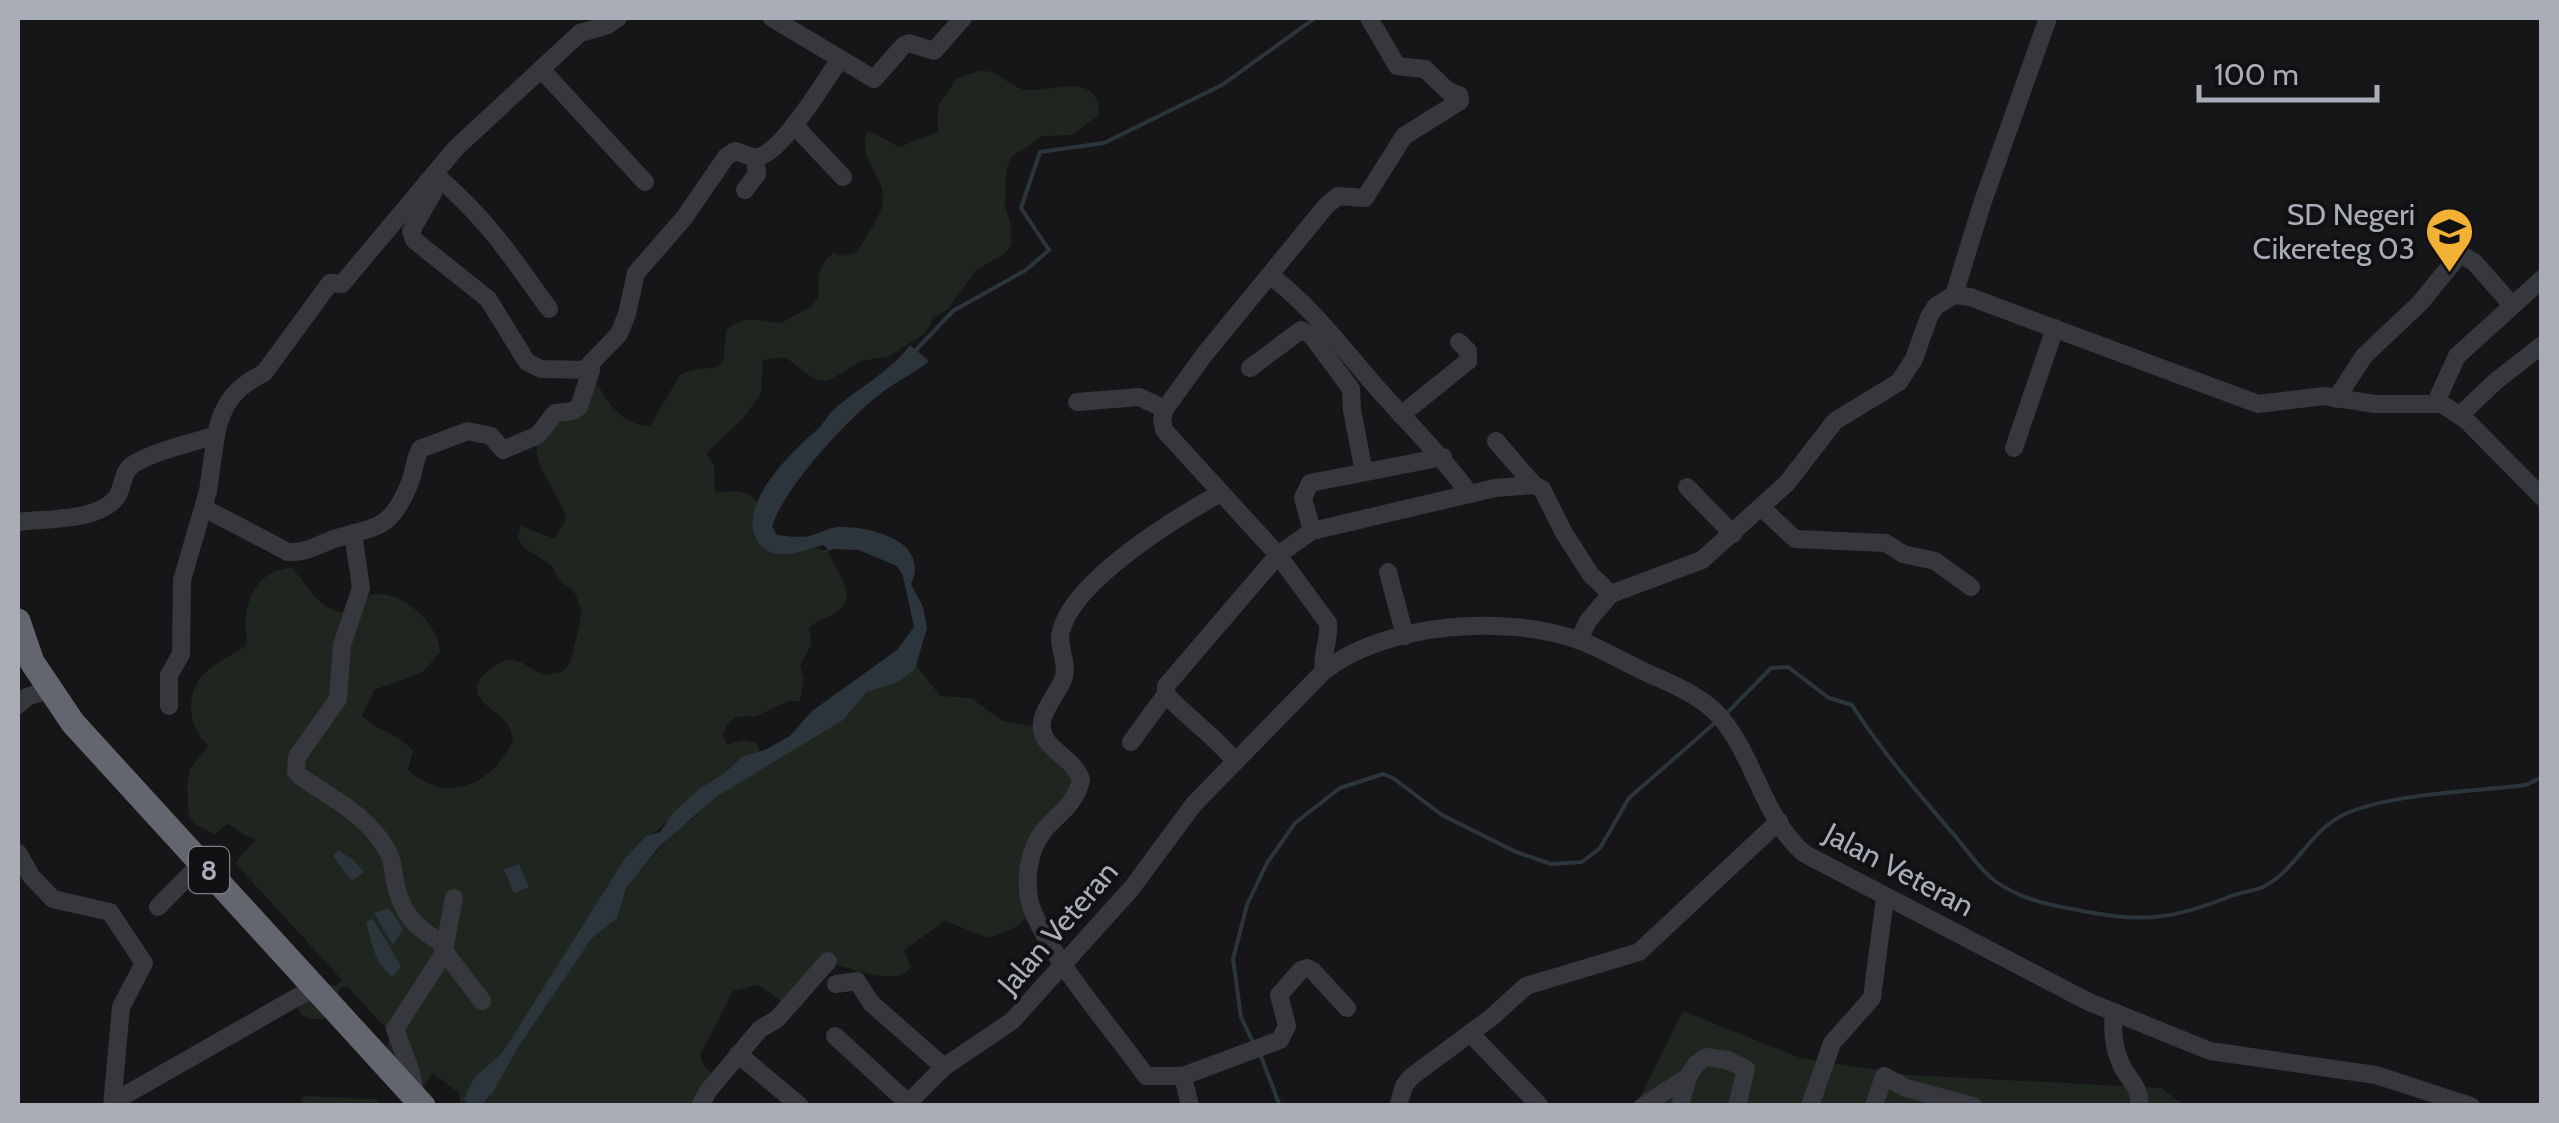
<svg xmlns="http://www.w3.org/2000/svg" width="2559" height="1123" viewBox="0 0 2559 1123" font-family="Cabin,sans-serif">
<rect width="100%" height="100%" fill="#161618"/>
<!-- green -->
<g fill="#1e261f">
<path d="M979,71C1002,70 1003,83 1022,89C1047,96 1099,66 1099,115L1072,135L1043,136L1011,157L1006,170L1005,206L1011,225V245L1004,254L976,270L947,310L933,317L926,333L889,356L861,361L828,381L814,379L785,357L763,360L761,394L742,419L706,454L714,464L715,491C724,493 731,490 740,492C768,497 758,519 762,540C779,552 789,553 809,545L828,552C834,568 860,596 838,611C827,619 819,618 809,628L812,644L800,665L804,680L800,701H789L756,716L736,717L727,725L723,736L727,745L742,740L757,743L759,753L739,760L726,770L713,788L698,793L633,852L631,862L625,863L604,901L573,941V954L558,976L551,980L562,981L590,938L616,918L625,887L676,830L693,819L715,797L842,719L866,691L899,679L914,662L940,696L971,698L1002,721L1037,727C1042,741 1053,747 1064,756C1100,785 1056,820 1033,841L1026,917L1018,926L989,938L945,921L904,950L911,967C895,989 849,967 826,961L787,1005L758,985L733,991L700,1055L703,1064L713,1076L715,1086L702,1105H460L459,1093L433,1073L423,1087L387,1049L390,1033L348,987L341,988L336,996L343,1008L333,1010L323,1019H310L301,1014C294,1003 295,989 302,977L336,986L342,980L235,863L256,839L246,836L228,824L214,834L195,824L189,816L187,786L190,768L209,746C188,729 184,693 205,673C216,662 233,655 246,646C248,636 244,625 246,614C250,588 265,569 292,568C307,585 318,609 342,612C351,605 359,598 370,595C400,588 439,623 440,652L423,672L374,690L362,716C376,730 399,734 413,751L408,770C450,806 491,784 513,741C512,735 511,730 508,725C497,708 458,697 488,671C515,649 519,664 544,675L562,672L570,663L580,624L581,609L575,593L561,582L551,565L523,547L518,538L521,526L555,539L566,519C559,487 526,467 540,430L564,419L581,391L598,385C610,406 623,425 650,426L680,375L691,370L718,367L724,357L726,330C747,313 758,322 781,323L812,306L819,296C817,278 818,265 833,253L843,256L857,252C866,236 886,212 883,193C879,172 860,159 866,133L872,132L899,147L938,132V106L956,79Z"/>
<polygon points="1683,1011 1801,1058 1908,1075 2162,1088 2184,1105 1636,1106"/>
<polygon points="304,1096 375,1099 382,1105 299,1105"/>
</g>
<!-- water -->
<g fill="#2c353c">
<path d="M910,345L929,361C915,373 899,380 884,391C850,416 783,488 772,527L777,535C787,536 799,538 809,536C819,534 829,527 839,527C870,526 931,541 911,584L923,607L927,628L915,669L898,682L867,692L843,720L716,797L659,847L626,888L617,918L591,939L517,1049L493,1092L481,1105H469L464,1099L474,1078L503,1052L624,860L646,836L660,832L673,813L699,789L723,774L743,756L765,750L790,736L812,711L897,650L914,627L903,576L897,566L859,550L833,549L818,555L828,549L823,545C807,549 794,556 778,554C767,553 758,545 755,536C740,500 795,449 819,428C824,423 827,416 833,410C858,388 890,372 910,345Z"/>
<polygon points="338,850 353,860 364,872 352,881 333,856"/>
<polygon points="519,864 529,887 514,893 504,870"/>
<polygon points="389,908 403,929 393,945 374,913"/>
<path d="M373,919L401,966L393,977C374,963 372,943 366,922Z"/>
</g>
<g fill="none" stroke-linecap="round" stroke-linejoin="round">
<!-- stream -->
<g stroke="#2c353c" stroke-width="4">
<polyline points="915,351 953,311 1026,270 1049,250 1021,208 1040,152 1104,143 1222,85 1315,18"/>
<path d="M1724,716L1771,668L1788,667L1829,698L1852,705C1882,752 1918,793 1955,836C1967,850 1980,870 1995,881C2019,898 2044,904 2072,909C2143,923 2167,921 2234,895C2243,892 2253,891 2263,887C2295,871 2309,833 2341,816C2386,793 2474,792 2526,785L2542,777"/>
<polyline points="1253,1042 1241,1017 1233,959 1247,905 1267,863 1295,823 1340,788 1383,774 1393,778 1442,815 1516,852 1551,864 1582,862 1600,848 1629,798 1716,722"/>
<polyline points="1260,1054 1280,1106"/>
</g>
<!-- minor -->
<g stroke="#37383d" stroke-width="18">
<polyline points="772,18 874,79 904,45 909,43 934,51 963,18"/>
<polyline points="541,69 645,182"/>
<polyline points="794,125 843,177"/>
<path d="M434,174C484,215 512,257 549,309"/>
<path d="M427,182L433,193L411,231L414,240L488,299L527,362L541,369L591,370L590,364L619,334L627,314L636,273L684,218L726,157L735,151C742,153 751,158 758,157C783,152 825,80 840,59"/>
<polyline points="745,190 757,174 755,157"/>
<path d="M1271,276C1313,308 1343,349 1378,389C1409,424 1442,456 1470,494"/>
<polyline points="1954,295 1982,204 2048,18"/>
<polyline points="1250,368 1301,330 1311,335 1351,389 1352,410 1364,472"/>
<polyline points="2336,399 2364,356 2420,303 2460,254 2474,262 2512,305"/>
<polyline points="1077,402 1139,397 1165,409"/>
<polyline points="2436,402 2457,356 2542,279"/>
<polyline points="1401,415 1468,361 1468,351 1459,342"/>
<polyline points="2460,415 2496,381 2542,345"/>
<polyline points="1496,441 1534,485"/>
<polyline points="2014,448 2055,328"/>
<polyline points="1687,487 1733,534"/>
<polyline points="1761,507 1795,539 1886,543 1903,554 1935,561 1971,587"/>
<path d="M204,508L288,552C306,553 317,545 334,539C374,526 389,532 408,487C414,475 414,461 420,449L468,431L491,436L503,450L538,435L555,413L573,411L579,407L591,370"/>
<path d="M18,522C46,518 96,522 116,498C124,488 121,471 134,464C154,451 192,443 216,435C222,403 236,387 264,373L330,283L342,284L456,148L580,33L608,25L618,18"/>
<polyline points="1312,531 1303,498 1310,483 1443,457"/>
<path d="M353,533L361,588L342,645L338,699L297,757L296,772L301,777C332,798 370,817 388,852C393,861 393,871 395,881C401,915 416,928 445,945L441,958L395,1029L411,1072L416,1097"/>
<polyline points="1388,572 1405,636"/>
<polyline points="1579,640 1588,621 1611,594 1702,560 1787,483 1835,421 1899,382 1914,359 1929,317 1936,306 1954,295 1970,297 2258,404 2324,396 2375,404 2442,404 2466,420 2542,497"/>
<path d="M1324,671C1321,653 1330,640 1328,623L1278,555L1164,430L1162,419L1165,409L1204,355L1326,206L1338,196L1365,198L1404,136L1460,101L1459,95L1448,91L1425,69L1397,66L1369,18"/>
<polyline points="18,705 27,697 48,690"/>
<polyline points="169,706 169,675 181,654 182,580 208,491 216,435"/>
<polyline points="1131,742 1166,694"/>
<path d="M1234,760C1214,735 1187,718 1166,694V686L1278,555L1312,531L1495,488L1534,485L1542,489L1564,533L1591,575L1611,594"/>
<polyline points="18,853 31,876 53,899 110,912 144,963 121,1007 112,1106"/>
<polyline points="158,907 202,862"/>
<polyline points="445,945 454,898"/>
<polyline points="444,951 482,1001"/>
<polyline points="836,984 857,981 871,1003 944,1067"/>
<path d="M2114,1013C2112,1030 2113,1045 2120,1062C2126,1078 2142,1087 2139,1106"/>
<polyline points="1470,1033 1540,1106"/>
<polyline points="835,1036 908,1103"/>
<polyline points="738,1054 800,1106"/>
<polyline points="1183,1076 1280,1040 1287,1026 1279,995 1301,970 1307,968 1313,971 1347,1008"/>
<polyline points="113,1102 315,987"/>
<polyline points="700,1106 708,1091 760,1029 777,1019 828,961"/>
<path d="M905,1106L944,1067L1012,1021L1131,889L1194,804L1324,671C1388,622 1506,614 1581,641C1602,649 1622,661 1643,671C1669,683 1702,695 1721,718C1755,758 1764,820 1805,854L2089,1002L2210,1051L2376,1075L2471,1106"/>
<path d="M1190,1106L1183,1076H1146C1112,1028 1053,962 1032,909C1025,891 1027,866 1034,848C1043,820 1073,814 1081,780C1075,759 1049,752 1043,733C1036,715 1059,693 1064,677C1068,661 1057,647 1061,631C1074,580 1175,518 1221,493"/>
<polyline points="1398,1106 1404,1086 1411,1077 1492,1017 1526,986 1639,952 1779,821"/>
<polyline points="1643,1106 1688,1077 1696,1064 1706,1057 1727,1060 1746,1069 1737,1106"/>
<polyline points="1680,1106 1688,1077"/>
<polyline points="1810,1106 1832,1043 1872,998 1885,898"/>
<polyline points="1874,1106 1884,1076 1906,1088 1973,1106"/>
</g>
<!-- highway -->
<polyline stroke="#63666e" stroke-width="25" points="18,621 32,662 73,723 423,1106"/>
</g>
<!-- icons -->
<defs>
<symbol id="school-pin" viewBox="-11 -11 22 30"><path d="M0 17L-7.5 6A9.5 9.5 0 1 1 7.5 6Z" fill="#f2b134" stroke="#111113"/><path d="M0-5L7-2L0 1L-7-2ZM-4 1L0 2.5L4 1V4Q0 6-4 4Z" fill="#111"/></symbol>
</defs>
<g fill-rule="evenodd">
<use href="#school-pin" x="2422" y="204" width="55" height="75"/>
</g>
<g text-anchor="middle" stroke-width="8" stroke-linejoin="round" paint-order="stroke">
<!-- shield labels -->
<rect fill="#111113" stroke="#7b7e86" stroke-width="2.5" x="189" y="847" width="40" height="46" rx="8"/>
<g font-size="28" font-weight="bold" fill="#a8adb8">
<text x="209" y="880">8</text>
</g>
<!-- poi labels -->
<g font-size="30" fill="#a8adb8" stroke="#111113" text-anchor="end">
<text x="2415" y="225">SD Negeri<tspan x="2415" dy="34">Cikereteg 03</tspan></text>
</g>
<!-- street labels -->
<g font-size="30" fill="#a8adb8" stroke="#111113">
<text transform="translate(1899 870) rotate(28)" y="10">Jalan Veteran</text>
<text transform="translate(1058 928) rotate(-49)" y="10">Jalan Veteran</text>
</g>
</g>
<!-- border -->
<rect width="2559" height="1123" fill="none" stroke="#a8adb8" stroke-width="40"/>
<!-- scale -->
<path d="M2199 85v15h178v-15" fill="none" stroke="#a8adb8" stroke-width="5"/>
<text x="2214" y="85" font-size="30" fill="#a8adb8" stroke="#111113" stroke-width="8" paint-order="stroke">100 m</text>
</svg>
